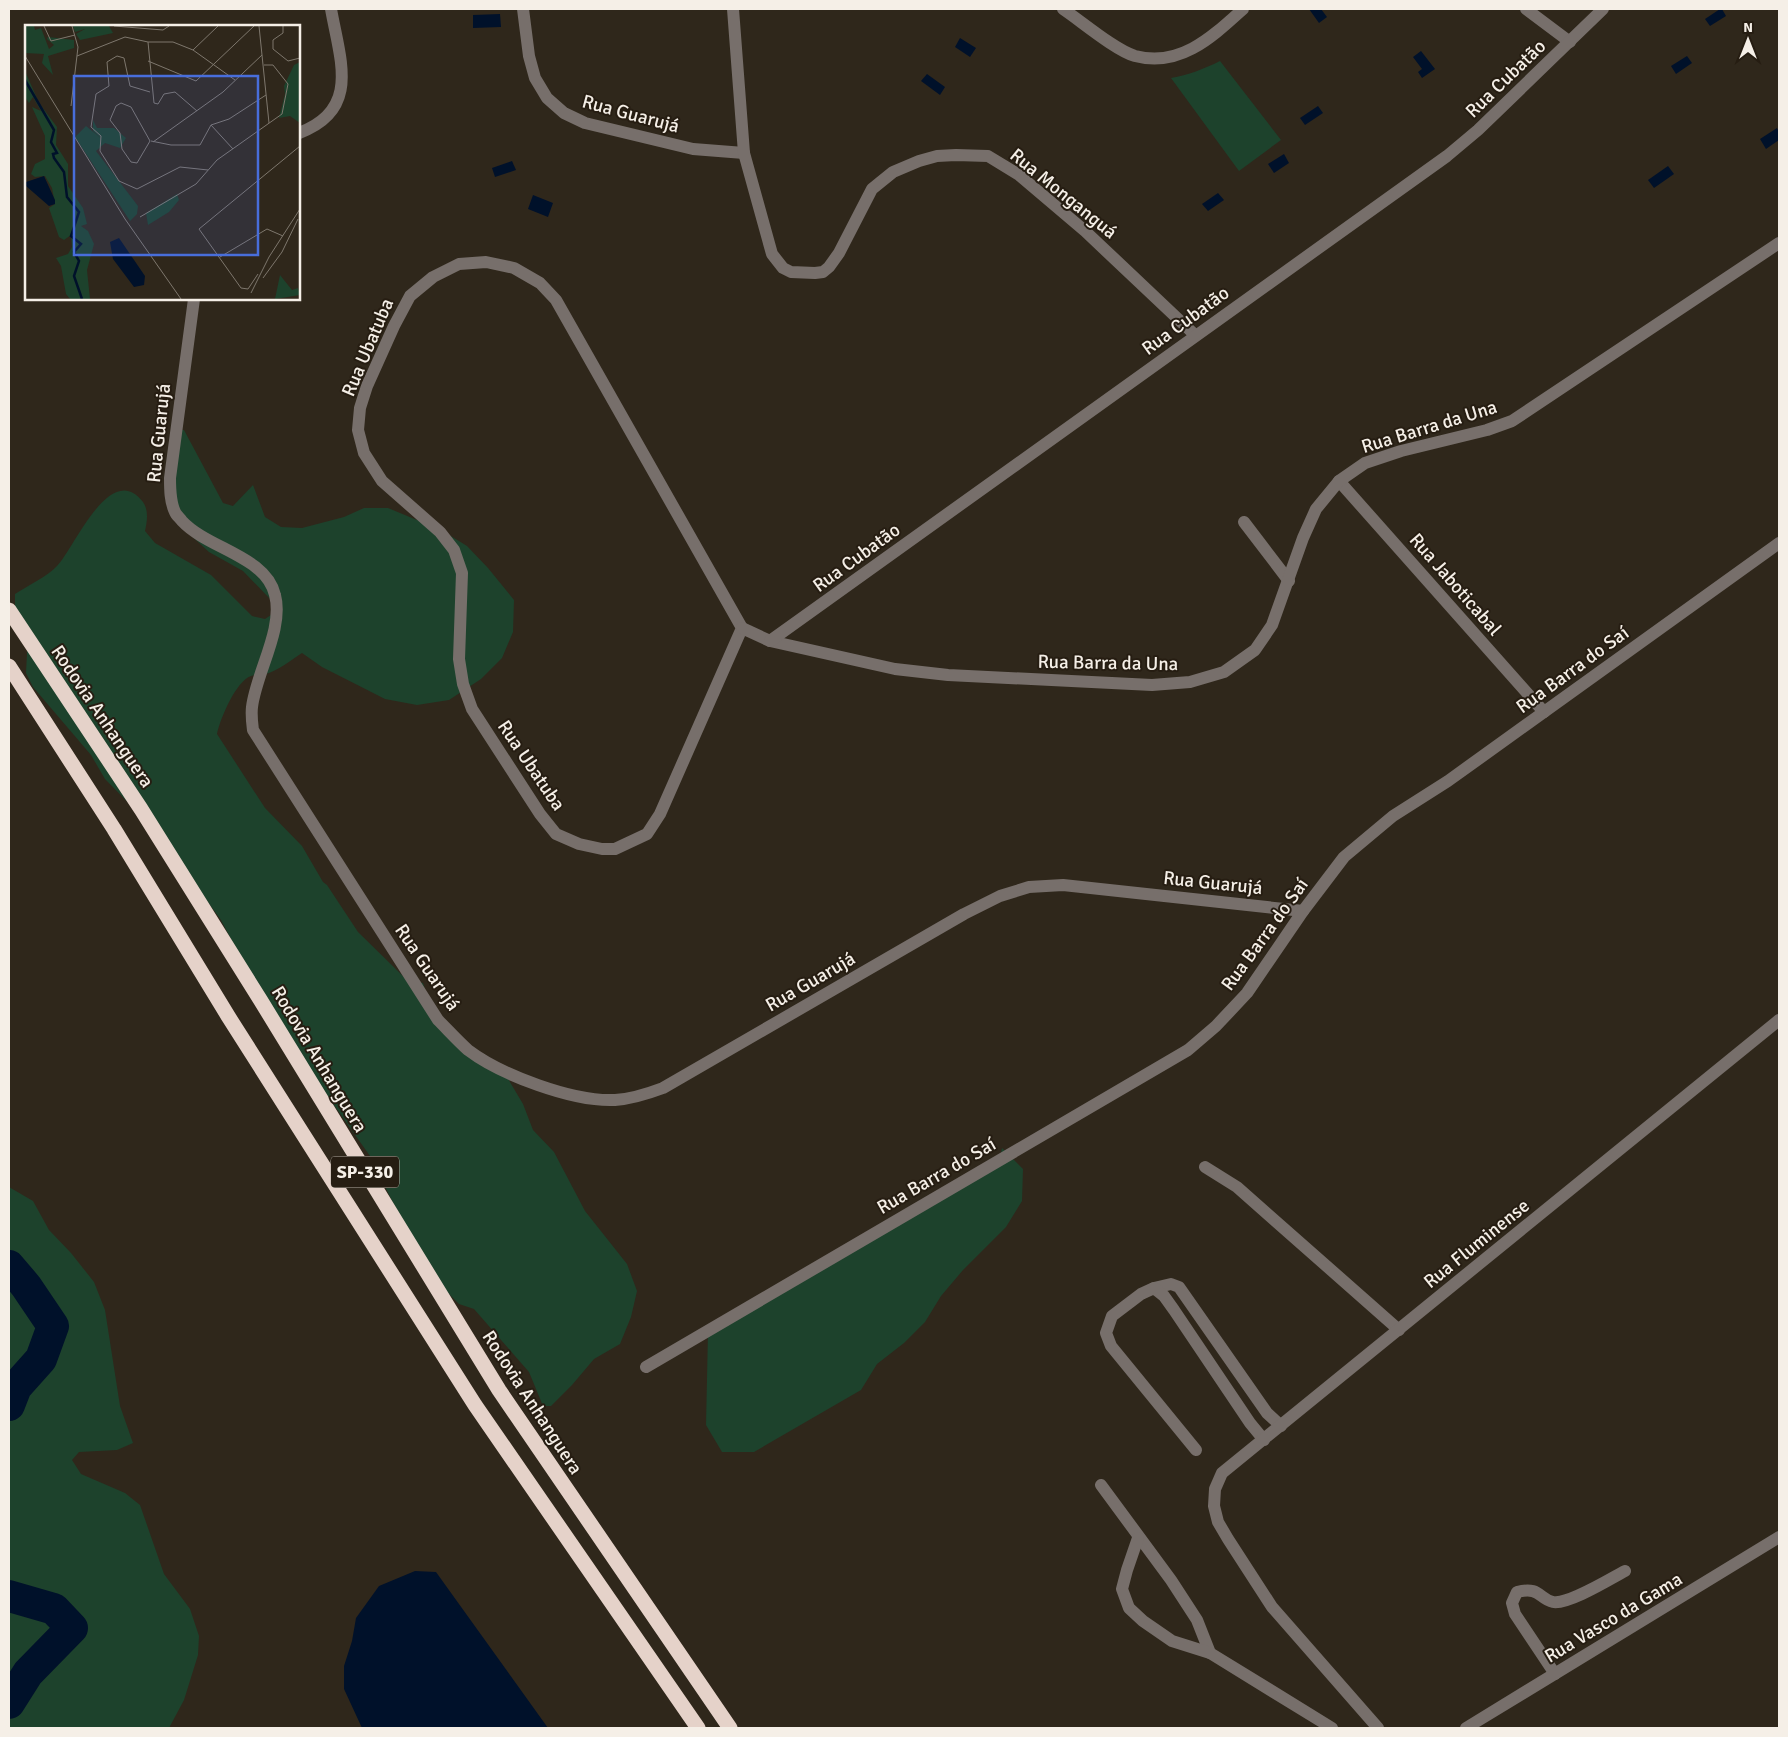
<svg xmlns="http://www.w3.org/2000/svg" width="1788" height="1737" viewBox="0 0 1788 1737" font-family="Signika,sans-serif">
<rect width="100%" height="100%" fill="#2f271b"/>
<!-- green -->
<g fill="#1d422c">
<path d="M1220,61L1281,140L1239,171L1171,78C1188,75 1204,69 1220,61Z"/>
<path d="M179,430H184L223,503L233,506L253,485L265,517L281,527L302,528L344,517L364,508H388L441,530L467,546L488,568L514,600L513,632L502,658L481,679L449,700L417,705L385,699L322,667L302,653C291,660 279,670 266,674C261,676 256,674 251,676C236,681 220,719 217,734L265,808L302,846L323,882L327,885L358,932L406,979L423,983L434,1018L507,1077L523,1104L533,1130L554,1152L585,1211L627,1264L637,1291L631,1317L620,1344L594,1359L572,1385L551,1406H543L529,1372L474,1309L459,1304L440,1285L401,1219L370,1156L302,1060L262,998L221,920L154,829L105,779L91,755L33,687L26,673L28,634L15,612V594C27,586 48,576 57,566C74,549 110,459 143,502C149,511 147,521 145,531L155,543L211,575L252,616L265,619L274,613L273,602L243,571L209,552L186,531L172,488Z"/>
<polygon points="1002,1148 1023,1169 1022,1201 1006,1227 963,1270 941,1296 925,1322 904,1343 877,1364 861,1390 754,1452 722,1452 706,1425 708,1332 1001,1153"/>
<polygon points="9,1187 33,1201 49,1230 71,1253 94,1282 105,1310 120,1406 133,1443 117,1450 79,1452 72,1460 81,1474 125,1493 140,1505 164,1574 190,1609 199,1636 198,1655 184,1700 169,1728 9,1728"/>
</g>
<!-- water -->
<g fill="#00112a">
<polygon points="1309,9 1321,9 1327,17 1319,23"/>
<polygon points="1720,9 1722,9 1726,16 1710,26 1705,19"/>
<polygon points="500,14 501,27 473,28 473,15"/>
<polygon points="960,38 976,48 970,57 955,47"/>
<polygon points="1421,51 1435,69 1422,78 1418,72 1422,69 1413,57"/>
<polygon points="1687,56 1692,63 1676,74 1671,66"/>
<polygon points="927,74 945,87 940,95 921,81"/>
<polygon points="1318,106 1323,113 1305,125 1300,118"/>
<polygon points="1777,128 1779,132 1779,140 1766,149 1760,139"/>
<polygon points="1284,154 1289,163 1274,173 1268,164"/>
<polygon points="512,161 516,170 495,177 492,168"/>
<polygon points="1668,166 1674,174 1654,188 1648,180"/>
<polygon points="1218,193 1224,200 1208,211 1202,204"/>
<polygon points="533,195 553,203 548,217 528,209"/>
<polygon points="415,1571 436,1572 548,1728 362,1728 344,1689 344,1666 352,1641 356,1618 379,1586"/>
</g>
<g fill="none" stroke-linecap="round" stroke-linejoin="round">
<!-- river -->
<g stroke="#00112a" stroke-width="32">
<polyline points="9,1266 26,1286 53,1326 41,1359 16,1387 9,1405"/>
<polyline points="9,1596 54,1609 72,1628 28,1673 9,1703"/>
</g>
<!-- minor -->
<g stroke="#776f6b" stroke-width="12">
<polyline points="523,9 529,56 535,78 547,98 564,113 585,123 693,149 744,153"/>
<polyline points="733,9 744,153 772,254 783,268 791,272 815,273 823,272 829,267 839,253 872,189 893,172 919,161 937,156 956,155 988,156 1019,175 1085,231 1195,335"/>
<path d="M1063,9C1081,21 1115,50 1135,56C1180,68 1212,37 1243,9"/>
<polyline points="1526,9 1570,42"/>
<path d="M299,133C361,110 340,60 331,9"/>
<polygon points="486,262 514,268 540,283 556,300 742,628 660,814 647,834 615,849 602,849 579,844 556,834 540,814 472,709 463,684 459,659 462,573 454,550 440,532 382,481 364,453 358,430 360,408 367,386 394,326 410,296 433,277 459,264"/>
<path d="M194,299L170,478C170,489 170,502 175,512C176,515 180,518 182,521C208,549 266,556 275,595C284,629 256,673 252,707C251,715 252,722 253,730L438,1020C448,1030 458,1041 468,1050C501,1075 573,1102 615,1100C632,1099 647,1094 663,1088L964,914L1000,896L1029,887L1063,885L1303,911"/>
<polyline points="1339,481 1544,712"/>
<polyline points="1244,522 1289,581"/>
<polyline points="742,628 770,641 895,669 948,675 1152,685 1190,682 1224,672 1255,650 1272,625 1303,538 1316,509 1339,481 1365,463 1401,451 1487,430 1512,421 1779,243"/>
<polyline points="770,641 1447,156 1478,130 1603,9"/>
<polyline points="1205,1167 1237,1187 1399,1330"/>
<polyline points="1154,1288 1171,1284 1179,1287 1267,1413 1281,1426"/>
<polyline points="646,1367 1188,1050 1216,1026 1247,993 1303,911 1344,857 1393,816 1448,781 1779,543"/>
<polyline points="1196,1450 1111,1346 1106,1333 1112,1316 1141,1294 1154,1288 1164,1296 1174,1310 1250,1423 1264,1440"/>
<polyline points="1101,1485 1171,1580 1197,1620 1210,1653"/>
<polyline points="1138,1538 1127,1570 1122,1589 1129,1608 1143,1621 1172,1641 1210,1653 1332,1728"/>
<path d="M1555,1674L1515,1614L1512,1603L1517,1592C1540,1586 1539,1599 1553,1602C1568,1605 1610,1579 1625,1571"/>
<polyline points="1378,1728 1272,1607 1228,1539 1218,1522 1214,1506 1215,1489 1222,1473 1779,1020"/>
<polyline points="1466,1728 1779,1537"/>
</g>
<!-- highway -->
<g stroke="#e5d2c9" stroke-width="15">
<polyline points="9,610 141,809 261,1001 499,1390 730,1728"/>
<polyline points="9,666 114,829 228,1016 475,1405 698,1728"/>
</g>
</g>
<g text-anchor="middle" stroke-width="4" stroke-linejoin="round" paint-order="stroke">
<!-- shield labels -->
<rect fill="#261d12" stroke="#b7b0a7" stroke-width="1" x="331" y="1156.5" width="68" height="31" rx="4"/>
<g font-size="18" font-weight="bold" fill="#f5efe7">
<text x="365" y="1178">SP-330</text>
</g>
<!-- street labels -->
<g font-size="19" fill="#f5efe7" stroke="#261d12">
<text transform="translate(1505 78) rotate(-44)" y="7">Rua Cubatão</text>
<text transform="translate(631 113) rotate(15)" y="7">Rua Guarujá</text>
<text transform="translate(1064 193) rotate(39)" y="7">Rua Monganguá</text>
<text transform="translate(1185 320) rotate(-36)" y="7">Rua Cubatão</text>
<text transform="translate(367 347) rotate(-67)" y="7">Rua Ubatuba</text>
<text transform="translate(1429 426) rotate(-17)" y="7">Rua Barra da Una</text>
<text transform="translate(158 433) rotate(-84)" y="7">Rua Guarujá</text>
<text transform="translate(856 557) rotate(-36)" y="7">Rua Cubatão</text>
<text transform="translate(1456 584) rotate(49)" y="7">Rua Jaboticabal</text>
<text transform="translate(1108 662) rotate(1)" y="7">Rua Barra da Una</text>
<text transform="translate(1572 669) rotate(-36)" y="7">Rua Barra do Saí</text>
<text transform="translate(103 716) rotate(56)" y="7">Rodovia Anhanguera</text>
<text transform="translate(532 765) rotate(56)" y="7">Rua Ubatuba</text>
<text transform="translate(1213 882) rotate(6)" y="7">Rua Guarujá</text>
<text transform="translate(1264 934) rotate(-54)" y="7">Rua Barra do Saí</text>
<text transform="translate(428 967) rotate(56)" y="7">Rua Guarujá</text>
<text transform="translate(810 981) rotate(-30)" y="7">Rua Guarujá</text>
<text transform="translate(320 1059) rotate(59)" y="7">Rodovia Anhanguera</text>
<text transform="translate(936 1175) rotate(-30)" y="7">Rua Barra do Saí</text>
<text transform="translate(1476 1243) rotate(-39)" y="7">Rua Fluminense</text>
<text transform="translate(533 1402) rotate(57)" y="7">Rodovia Anhanguera</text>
<text transform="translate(1613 1617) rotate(-31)" y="7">Rua Vasco da Gama</text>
</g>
</g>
<!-- overview -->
<g transform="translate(25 25)">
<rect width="275" height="275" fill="#2f271b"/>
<path d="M0,1H9L10,5L16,3L24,24L29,20L22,14L23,12L49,15V23L23,31L28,50L17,38L19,29L0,28ZM48,1H84L88,8L55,15L51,9L60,4L50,7ZM275,37V98L265,91L254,93L260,69L259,61L269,40ZM0,46L14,78L32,102L31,120L43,139V161L58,183L62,199L56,201L63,206L69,219L62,245L65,274H45L41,269L36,241L31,233L43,229L47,222L46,210L39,215L34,212L24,183L30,179L27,163L20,151L10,152L6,149L10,139L20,134V111L7,82L16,86L8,72L4,78L0,72ZM68,95L72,103H89L101,113L95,123L80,118L71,126L113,181L112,189L105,196L50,112L61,101L77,114L68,106ZM152,169L154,175L144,187L123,200L121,188ZM255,250L267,265L273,263L275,270L250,274Z" fill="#1d422c"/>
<path d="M19,151L30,175V179L24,181L1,161V157ZM94,213L120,251L119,260L109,262L88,234L85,217Z" fill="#00112a"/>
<path fill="none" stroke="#00112a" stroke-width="2.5" d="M0,55L29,105L26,117L32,128L28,129L29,133L39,147L42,172L54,187L46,211L56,219L49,227L54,236L49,251L57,274"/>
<path fill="none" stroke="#7e776d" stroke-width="1" d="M19,1L26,16L50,10M89,1L138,5L144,1M234,1L244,98M258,1V8L248,15V24L263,36L275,33M123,17L129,78L133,79L139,69L150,67L172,86M168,25L193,1M0,31L100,194L156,274M52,31L100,12L123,17H148L168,25L210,55M123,36L171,56L229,1M125,67L105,61L99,33L92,31L82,37L84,61L71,69L66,102L76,111L75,126L94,156L112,164L155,142L183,145M96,78L106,82L125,116L112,138L106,137L97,124L95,108L85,95L91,81ZM46,81L53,22L47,1M186,100L208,124M126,116L146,120H175L186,100L204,94L241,70M128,117L198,67L237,30M115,192L171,159L192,135L257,89L263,59L248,40H239M195,232L242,204L258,211M233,249L223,264L216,263L174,204L275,121M238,253L257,227L273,194M226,268L244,232L275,184"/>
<path fill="#486edb" fill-opacity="0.15" stroke="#486edb" stroke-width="2.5" d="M49,51H233V230H49Z"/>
<rect width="275" height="275" fill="none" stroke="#f5efe7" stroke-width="2.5"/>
</g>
<!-- border -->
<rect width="1788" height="1737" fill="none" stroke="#f5efe7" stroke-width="20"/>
<!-- north arrow -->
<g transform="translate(1748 40)" stroke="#261d12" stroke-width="4" paint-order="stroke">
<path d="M0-4L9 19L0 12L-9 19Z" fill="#f5efe7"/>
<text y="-8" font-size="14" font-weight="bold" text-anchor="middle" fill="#f5efe7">N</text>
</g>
</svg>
